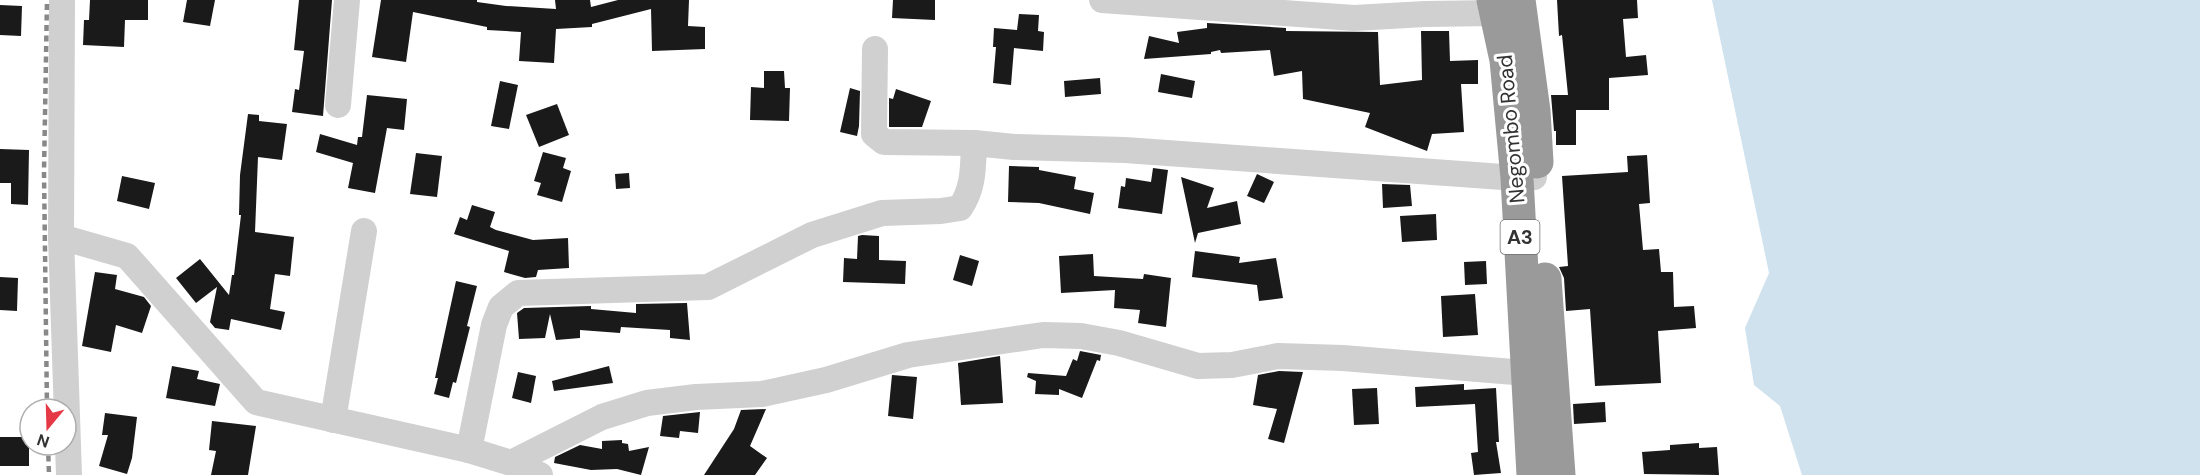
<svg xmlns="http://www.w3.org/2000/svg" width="2200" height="475" viewBox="0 0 2200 475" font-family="'DM Sans',sans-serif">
<rect width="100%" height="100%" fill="#fff"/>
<!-- water -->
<polygon fill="#cfe2ee" points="1712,0 2200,0 2200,475 1802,475 1780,406 1754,385 1745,328 1769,273"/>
<!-- building -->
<g fill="#1a1a1a">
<polygon points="90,0 148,0 148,20 125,20 124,47 83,45 84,20 89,20"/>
<polygon points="187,0 215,0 210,26 183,22"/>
<polygon points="299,0 332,0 323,116 292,112 295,89 299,90 304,51 294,50"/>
<polygon points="381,0 477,0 477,2 506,6 556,9 555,0 590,0 591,7 618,0 689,0 688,26 705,27 705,49 652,51 651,9 592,24 592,27 556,29 554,63 519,61 521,32 487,30 487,27 413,12 406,62 372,57"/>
<polygon points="893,0 935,0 935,20 892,18"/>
<polygon points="1557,0 1637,0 1638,18 1623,19 1626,57 1646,55 1648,75 1609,78 1609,110 1576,110 1576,145 1556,145 1556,131 1554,131 1551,95 1568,95 1562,35 1559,36"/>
<polygon points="0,5 22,6 21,36 0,35"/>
<polygon points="1019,14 1039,15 1038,31 1044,32 1043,51 1014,48 1011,85 993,83 996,47 993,47 994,28 1017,30"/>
<polygon points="1207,23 1286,28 1286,31 1378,32 1380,85 1422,80 1421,31 1449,31 1450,61 1478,60 1478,84 1461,84 1464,132 1432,134 1427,151 1365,127 1370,113 1303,99 1302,71 1274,76 1270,50 1221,53 1220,50 1211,52 1211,54 1144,59 1149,36 1179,43 1177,32 1207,28"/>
<polygon points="764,71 784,71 785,88 790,88 789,121 750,120 751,87 764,88"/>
<polygon points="1161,74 1195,81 1192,98 1158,92"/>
<polygon points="1100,78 1101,94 1065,97 1064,81"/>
<polygon points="500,81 518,85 509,129 491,126"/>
<polygon points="850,88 860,91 859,126 857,136 840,132"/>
<polygon points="896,89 931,101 922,127 889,127 889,98 893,99"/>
<polygon points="367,95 407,99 404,130 387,128 375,193 348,188 353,163 316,152 320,134 357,145 358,137 362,137"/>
<polygon points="557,104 569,135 539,147 526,115"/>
<polygon points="248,114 259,115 259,121 287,124 282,160 258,157 255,232 294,237 290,276 275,274 270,309 285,312 281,330 231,319 229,330 215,328 210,322 217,287 196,303 176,278 200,259 229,295 232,275 234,275 241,215 239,215 240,175"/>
<polygon points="0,149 29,150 28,205 11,204 11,183 0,183"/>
<polygon points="543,152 566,158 563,168 571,171 562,202 537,195 541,183 534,181"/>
<polygon points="416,153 442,156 437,197 410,194"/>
<polygon points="1647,155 1650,203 1639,204 1643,250 1659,249 1661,272 1673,272 1674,307 1694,306 1696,328 1658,331 1661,383 1595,386 1590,309 1566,311 1564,278 1559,267 1568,266 1562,176 1628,172 1627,156"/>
<polygon points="1009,166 1039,167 1039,170 1076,177 1074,189 1094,193 1090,214 1039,203 1008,202"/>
<polygon points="1153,168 1168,170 1162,214 1118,208 1121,186 1125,187 1126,178 1151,182"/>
<polygon points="629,173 630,188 616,189 615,174"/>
<polygon points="1257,174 1274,182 1264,203 1247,196"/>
<polygon points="122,176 155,183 149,209 117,201"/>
<polygon points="1181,177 1214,188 1207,208 1237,201 1241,224 1198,233 1195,243"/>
<polygon points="1382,184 1410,185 1412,206 1383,208"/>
<polygon points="472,205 495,212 490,227 496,230 533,240 568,238 569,268 538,270 536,277 525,278 504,272 509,251 454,234 460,217 467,220"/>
<polygon points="1436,214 1437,240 1402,242 1400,216"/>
<polygon points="862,235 879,236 879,260 906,261 905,284 843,282 844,258 857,259 858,236"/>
<polygon points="1195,251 1240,257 1239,263 1276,258 1283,298 1259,301 1257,285 1192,277"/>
<polygon points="1093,254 1094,276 1143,279 1144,274 1171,278 1166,327 1138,323 1140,310 1114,308 1115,290 1061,293 1059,256"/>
<polygon points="960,255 979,261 972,286 953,280"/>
<polygon points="1486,261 1487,284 1465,285 1464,262"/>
<polygon points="95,272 117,275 115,289 144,297 151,306 142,333 116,325 111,352 82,346"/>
<polygon points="0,277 18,278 17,311 0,310"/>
<polygon points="456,281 477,286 467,326 470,327 456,383 453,382 449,398 434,394 438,378 435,378"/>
<polygon points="1475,294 1478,335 1443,337 1441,296"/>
<polygon points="687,303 690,340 670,338 670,330 621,327 620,333 580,330 580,338 556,340 550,314 545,338 519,339 517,313 524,308 591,306 591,309 636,313 636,304"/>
<polygon points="1080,351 1101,355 1100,361 1097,360 1082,398 1059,389 1059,395 1035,394 1036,381 1027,377 1028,373 1066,376 1073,359 1077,361"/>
<polygon points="1000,356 1003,403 961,405 958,363"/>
<polygon points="172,366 199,371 197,379 220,384 215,406 166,398"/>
<polygon points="609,366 613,383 554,391 552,381"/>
<polygon points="1279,371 1303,372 1284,443 1268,439 1277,409 1253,405 1258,375"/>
<polygon points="518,372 536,376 531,403 512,398"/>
<polygon points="892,375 917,377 913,419 888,416"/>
<polygon points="1464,384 1464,390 1496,388 1499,442 1496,442 1501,473 1474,475 1471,453 1478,452 1475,404 1416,407 1415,387"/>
<polygon points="1377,388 1379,424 1354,425 1352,389"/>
<polygon points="1605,402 1606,422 1574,424 1573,404"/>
<polygon points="766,409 750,446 767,458 755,475 704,475 734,429 741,410"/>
<polygon points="700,412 698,433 680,431 679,438 660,436 663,416"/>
<polygon points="105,413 137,417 132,458 127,474 99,466 108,435 102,435"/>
<polygon points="212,421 256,426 248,475 211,475 216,451 209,450"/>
<rect x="0" y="437" width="29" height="29"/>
<polygon points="622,440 622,443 628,444 629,451 649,447 641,475 617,469 591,470 554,463 555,457 580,445 602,449 602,441"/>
<polygon points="1699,443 1699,448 1717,447 1719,475 1644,474 1642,452 1670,450 1670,445"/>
</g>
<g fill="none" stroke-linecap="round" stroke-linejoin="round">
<!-- minor -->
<g stroke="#d0d0d0" stroke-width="26">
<polyline points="62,0 61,237 69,475"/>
<polyline points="1102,0 1354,18 1425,14 1496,13"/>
<polyline points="875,49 874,134 884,142 974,143"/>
<polyline points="338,105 347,0"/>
<polyline points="61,237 127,256 256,402 469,450 511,463 540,475"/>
<polyline points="333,420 364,231"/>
<path d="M469,450L494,325L501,307L518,293L708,287L812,235L882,213L941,211L960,208C974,188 973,167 974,143L1014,147L1125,150L1517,178L1534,177"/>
<polyline points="511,463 602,417 647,403 696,397 762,394 826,380 908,355 1043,335 1081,336 1119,343 1198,366 1232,365 1278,356 1343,358 1527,373 1545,372"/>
</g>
<!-- highway -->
<g stroke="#9a9a9a" stroke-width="33">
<polyline points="1493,0 1506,60 1517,178 1533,475"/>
<polyline points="1519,0 1534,111 1537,162"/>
<polyline points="1545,279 1559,475"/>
</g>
<!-- rail -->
<g stroke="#888" stroke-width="4.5" stroke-dasharray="6 4.5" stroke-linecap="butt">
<polyline points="47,409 44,172 47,0"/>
<polyline points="48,445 49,475"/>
</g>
</g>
<g text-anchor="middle" stroke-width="6" stroke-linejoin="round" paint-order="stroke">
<!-- shield labels -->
<rect fill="#fff" stroke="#707070" stroke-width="1.5" x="1500.5" y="220" width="39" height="34" rx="4.5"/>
<g font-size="20" font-weight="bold" fill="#333">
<text x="1520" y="244">A3</text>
</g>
<!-- street labels -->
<g font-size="21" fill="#333" stroke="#fff">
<text transform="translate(1511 129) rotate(-95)" y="7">Negombo Road</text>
</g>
</g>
<!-- north arrow -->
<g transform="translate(48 427) rotate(199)"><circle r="28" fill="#ffffff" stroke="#adadad" stroke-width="1.5"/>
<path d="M0-4.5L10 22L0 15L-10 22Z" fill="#e63946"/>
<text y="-9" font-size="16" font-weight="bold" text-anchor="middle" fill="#333333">N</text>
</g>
</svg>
